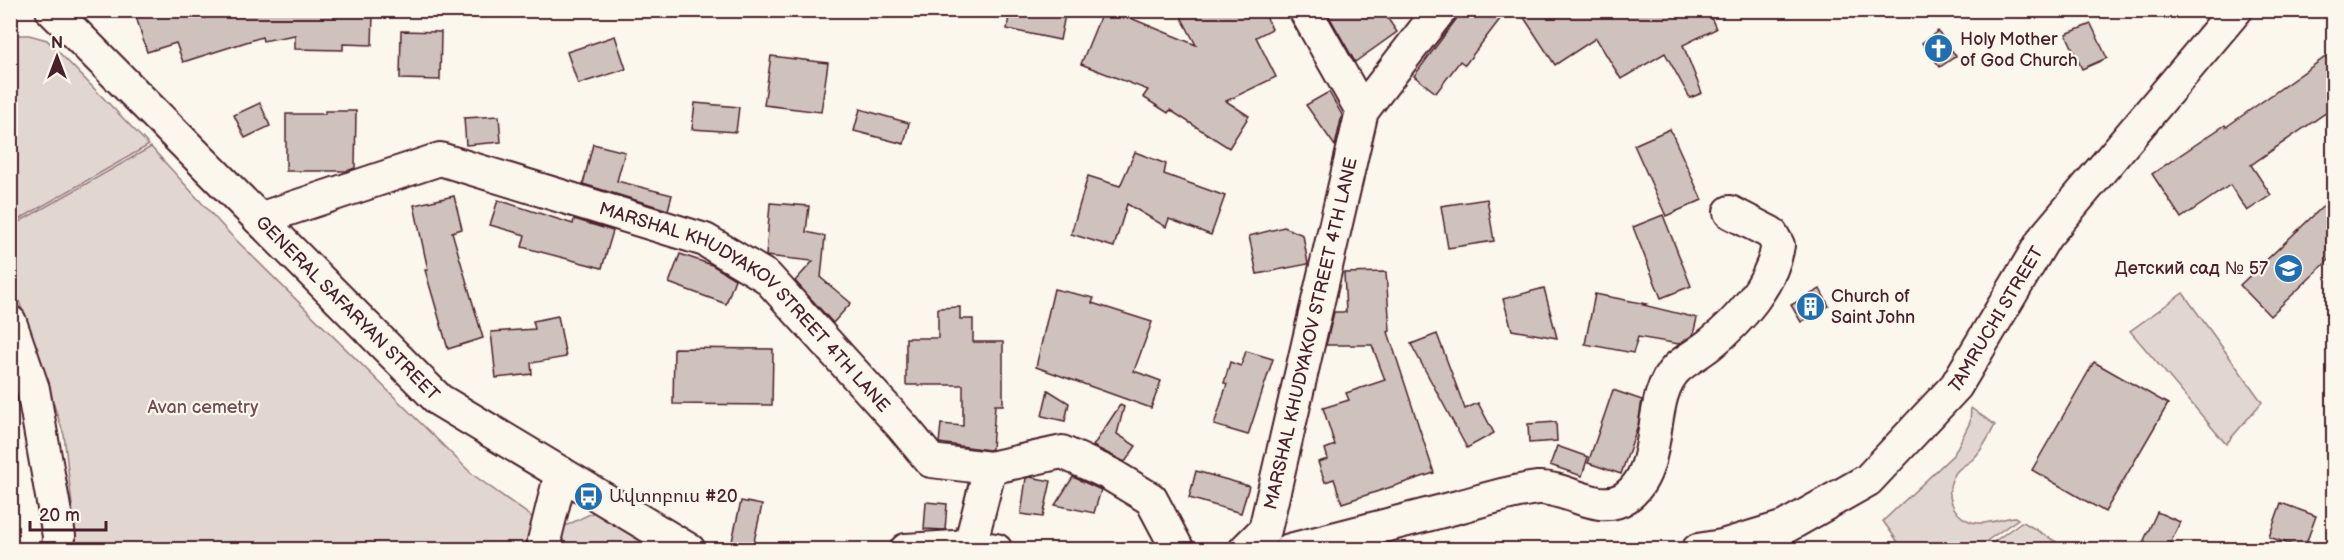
<svg xmlns="http://www.w3.org/2000/svg" width="2344" height="560" viewBox="0 0 2344 560" font-family="'Balsamiq Sans','Noto Sans Armenian',sans-serif">
<rect width="100%" height="100%" fill="#fbf7ec"/>
<filter id="ink" filterUnits="userSpaceOnUse"><feTurbulence type="fractalNoise" baseFrequency=".0167" numOctaves="2"/><feDisplacementMap in="SourceGraphic" scale="12" xChannelSelector="R" yChannelSelector="G"/><feConvolveMatrix kernelMatrix="1 2 1 2 8 2 1 2 1" color-interpolation-filters="sRGB"/></filter>
<g filter="url(#ink)">
<!-- green -->
<g fill="#e2d7d0" stroke="#967b7e" stroke-width="1.5">
<polygon points="11,35 29,35 47,40 149,145 11,224"/>
<polygon points="151,147 229,233 472,474 553,532 598,510 663,549 77,549 64,435 11,277 10,227"/>
<polygon points="2183,293 2262,402 2226,444 2130,331"/>
<path d="M1971,408L1995,425C1989,436 1982,451 1972,460C1966,465 1959,467 1955,474C1942,494 1954,521 1978,523C1990,524 2003,518 2015,517L2018,519L1975,549H1903L1883,521L1954,454L1970,422Z"/>
<polygon points="2021,522 2025,523 2068,549 1984,549"/>
</g>
<!-- building -->
<g fill="#cfc2bc" stroke="#4a1f2b" stroke-width="1.5">
<polygon points="134,10 203,10 205,18 224,10 247,10 248,14 264,10 343,10 343,13 373,14 372,45 343,44 343,50 295,49 295,35 263,41 262,37 183,62 176,43 147,52"/>
<polygon points="1010,10 1066,10 1060,40 1007,29"/>
<polygon points="1103,10 1111,10 1196,45 1178,11 1263,10 1272,29 1256,37 1276,77 1226,101 1249,116 1229,148 1170,110 1168,113 1143,97 1148,90 1081,64"/>
<polygon points="1337,10 1382,10 1397,32 1355,62 1329,16"/>
<polygon points="1463,10 1507,10 1465,65 1460,61 1436,93 1414,76"/>
<polygon points="1519,10 1708,10 1716,29 1683,45 1702,93 1690,98 1665,53 1621,79 1596,38 1555,65"/>
<polygon points="2091,24 2107,58 2082,69 2066,34"/>
<polygon points="401,31 441,32 440,80 400,79"/>
<polygon points="1938,31 1956,56 1940,67 1922,43"/>
<polygon points="615,36 626,69 578,84 567,52"/>
<polygon points="2334,51 2334,107 2251,165 2271,195 2247,211 2230,185 2181,218 2152,174 2225,125 2226,127"/>
<polygon points="771,56 828,63 821,112 764,105"/>
<polygon points="1329,92 1342,115 1335,146 1306,105"/>
<polygon points="260,103 270,126 245,138 234,115"/>
<polygon points="695,103 739,107 736,132 692,129"/>
<polygon points="860,109 909,123 904,144 854,131"/>
<polygon points="325,111 356,111 355,168 347,171 286,171 286,114 325,114"/>
<polygon points="499,116 501,142 466,145 464,118"/>
<polygon points="1670,129 1702,200 1666,216 1634,145"/>
<polygon points="593,144 625,152 617,181 672,195 668,210 583,184"/>
<polygon points="1135,152 1166,164 1164,174 1225,196 1211,235 1169,219 1166,227 1127,204 1114,247 1071,234 1088,176 1120,186"/>
<polygon points="454,196 462,229 452,232 483,338 448,349 425,270 428,270 414,205"/>
<polygon points="2334,196 2334,255 2270,316 2240,285"/>
<polygon points="1487,199 1494,241 1448,248 1441,206"/>
<polygon points="498,200 573,224 574,219 613,231 602,268 522,247 525,235 490,225"/>
<polygon points="770,203 809,206 806,232 825,236 821,278 851,303 833,323 795,281 813,261 766,256"/>
<polygon points="1663,215 1691,286 1661,298 1633,227"/>
<polygon points="1284,227 1303,235 1308,264 1257,274 1249,236"/>
<polygon points="680,254 712,265 735,279 726,304 669,283"/>
<polygon points="1386,272 1390,331 1388,332 1434,473 1342,503 1334,479 1325,482 1318,462 1328,459 1325,449 1335,445 1323,408 1349,400 1346,393 1385,380 1372,345 1326,345 1334,312 1346,312 1344,273"/>
<polygon points="1544,288 1557,338 1512,330 1503,299"/>
<polygon points="1054,289 1094,298 1092,303 1152,322 1134,371 1161,381 1151,408 1036,367"/>
<polygon points="1820,289 1829,306 1801,322 1791,305"/>
<polygon points="1595,294 1646,304 1643,305 1697,318 1693,335 1679,344 1638,337 1633,353 1585,344"/>
<polygon points="960,307 960,319 973,319 973,342 1003,342 1003,405 995,405 992,449 989,450 939,443 941,424 963,426 963,385 906,385 906,338 938,338 938,308"/>
<polygon points="558,316 566,357 531,363 532,374 496,378 491,332 535,329 533,321"/>
<polygon points="1437,334 1465,409 1478,403 1494,433 1467,448 1411,344"/>
<polygon points="674,348 773,349 772,405 673,404"/>
<polygon points="1246,351 1273,359 1248,435 1214,425 1227,384 1224,383 1230,362 1241,366"/>
<polygon points="2094,362 2168,404 2105,512 2032,470"/>
<polygon points="1048,390 1069,403 1065,421 1042,416"/>
<polygon points="1613,390 1642,400 1638,425 1621,474 1588,463"/>
<polygon points="1120,405 1124,407 1117,434 1136,446 1125,462 1093,446"/>
<polygon points="1556,422 1557,441 1529,443 1528,424"/>
<polygon points="1557,446 1588,457 1582,476 1550,465"/>
<polygon points="1196,471 1249,486 1241,513 1189,498"/>
<polygon points="1030,477 1051,481 1043,517 1021,514 1026,478"/>
<polygon points="1073,477 1101,490 1094,513 1055,505"/>
<polygon points="741,501 762,505 753,546 732,541"/>
<polygon points="926,502 947,504 945,530 924,529"/>
<polygon points="2281,503 2316,516 2304,549 2269,537"/>
<polygon points="2157,512 2180,522 2168,549 2140,549"/>
</g>
<g fill="none" stroke-linecap="round" stroke-linejoin="round">
<defs>
<g id="minor">
<path id="s1" d="M52,10L439,400L689,550"/>
<polyline points="1305,10 1362,111"/>
<path id="s2" d="M259,219L440,159L705,240L767,277L902,426L931,461L990,468L1062,452L1108,473L1151,499L1178,550"/>
<polyline points="10,322 33,389 59,536 58,550"/>
<polyline points="970,546 990,468"/>
<polyline points="549,550 544,541 561,473"/>
<polyline points="906,550 970,546 996,550"/>
<path id="s3" d="M1245,550L1265,530L1362,111L1440,10"/>
<path d="M1290,550C1345,536 1399,522 1454,508C1481,501 1510,491 1538,488C1566,486 1599,516 1626,497C1666,468 1645,399 1677,368C1687,359 1699,353 1710,344C1740,320 1772,284 1778,245L1771,233L1730,212"/>
<path id="s4" d="M1698,550L1722,546L1785,527L1868,480L1956,386L2045,237L2236,10"/>
</g>
</defs>
<!-- minor casing -->
<use href="#minor" stroke="#4a1f2b" stroke-width="36"/>
<!-- minor -->
<use href="#minor" stroke="#fbf7ec" stroke-width="32"/>
</g>
</g>
<!-- icons -->
<defs>
<symbol id="church-disc" viewBox="-11 -11 22 22"><circle r="9.5" fill="#1f6fb2" stroke="#fbf7ec"/><path d="M-1.2-6h2.4v3.5h3.3v2.4h-3.3V6h-2.4V-.1h-3.3v-2.4h3.3Z" fill="#fff"/></symbol>
<symbol id="school-disc" viewBox="-11 -11 22 22"><circle r="9.5" fill="#1f6fb2" stroke="#fbf7ec"/><path d="M0-5L7-2L0 1L-7-2ZM-4 1L0 2.5L4 1V4Q0 6-4 4Z" fill="#fff"/></symbol>
<symbol id="building-disc" viewBox="-11 -11 22 22"><circle r="9.5" fill="#1f6fb2" stroke="#fbf7ec"/><path d="M-4-6H4V6H1V3H-1V6H-4ZM-2.5-4.3h1.7v1.8h-1.7ZM.8-4.3h1.7v1.8H.8ZM-2.5-1h1.7V.8h-1.7ZM.8-1h1.7V.8H.8Z" fill="#fff"/></symbol>
<symbol id="bus-disc" viewBox="-11 -11 22 22"><circle r="9.5" fill="#1f6fb2" stroke="#fbf7ec"/><path d="M-5-6H5V4H4V6H2V4H-2V6H-4V4H-5ZM-3.5-4V0h7V-4ZM-3.5 1.2v1.5H-2V1.2ZM2 1.2v1.5H3.5V1.2Z" fill="#fff"/></symbol>
</defs>
<g fill-rule="evenodd">
<use href="#church-disc" x="1922" y="32" width="33" height="33"/>
<use href="#school-disc" x="2272" y="252" width="33" height="33"/>
<use href="#building-disc" x="1794" y="290" width="33" height="33"/>
<use href="#bus-disc" x="572" y="480" width="33" height="33"/>
</g>
<g text-anchor="middle" stroke-width="4.5" stroke-linejoin="round" paint-order="stroke">
<!-- poi labels -->
<g font-size="18" fill="#4a1f2b" stroke="#fbf7ec" text-anchor="start">
<text x="1960" y="45">Holy Mother<tspan x="1960" dy="21">of God Church</tspan></text>
<text x="2268" y="274" text-anchor="end">Детский сад № 57</text>
<text x="1831" y="302">Church of<tspan x="1831" dy="21">Saint John</tspan></text>
<text x="609" y="502">Ավտոբուս #20</text>
</g>
<!-- street labels -->
<g font-size="18" fill="#4a1f2b" stroke="#fbf7ec">
<text dy="6" stroke="none"><textPath href="#s1" startOffset="420">GENERAL SAFARYAN STREET</textPath></text>
<text dy="6" stroke="none"><textPath href="#s2" startOffset="538">MARSHAL KHUDYAKOV STREET 4TH LANE</textPath></text>
<text dy="6" stroke="none"><textPath href="#s4" startOffset="392">TAMRUCHI STREET</textPath></text>
<text dy="6" stroke="none"><textPath href="#s3" startOffset="230">MARSHAL KHUDYAKOV STREET 4TH LANE</textPath></text>
</g>
<!-- park labels -->
<g font-size="18" fill="#704d54" stroke="#fbf7ec">
<text x="203" y="413">Avan cemetry</text>
</g>
</g>
<!-- margin -->
<rect width="2344" height="560" fill="none" stroke="#fbf7ec" stroke-width="36"/>
<rect x="18" y="18" width="2308" height="524" fill="none" stroke="#4a1f2b" stroke-width="2" filter="url(#ink)"/>
<!-- north arrow -->
<g transform="translate(57 57)" stroke="#fbf7ec" stroke-width="4.5" paint-order="stroke">
<path d="M0-4.5L10 22L0 15L-10 22Z" fill="#4a1f2b"/>
<text y="-9" font-size="16" font-weight="bold" text-anchor="middle" fill="#4a1f2b">N</text>
</g>
<!-- scale -->
<path d="M30 521v9h76v-9" fill="none" stroke="#4a1f2b" stroke-width="3"/>
<text x="39" y="521" font-size="18" fill="#4a1f2b" stroke="#fbf7ec" stroke-width="4.5" paint-order="stroke">20 m</text>
</svg>
